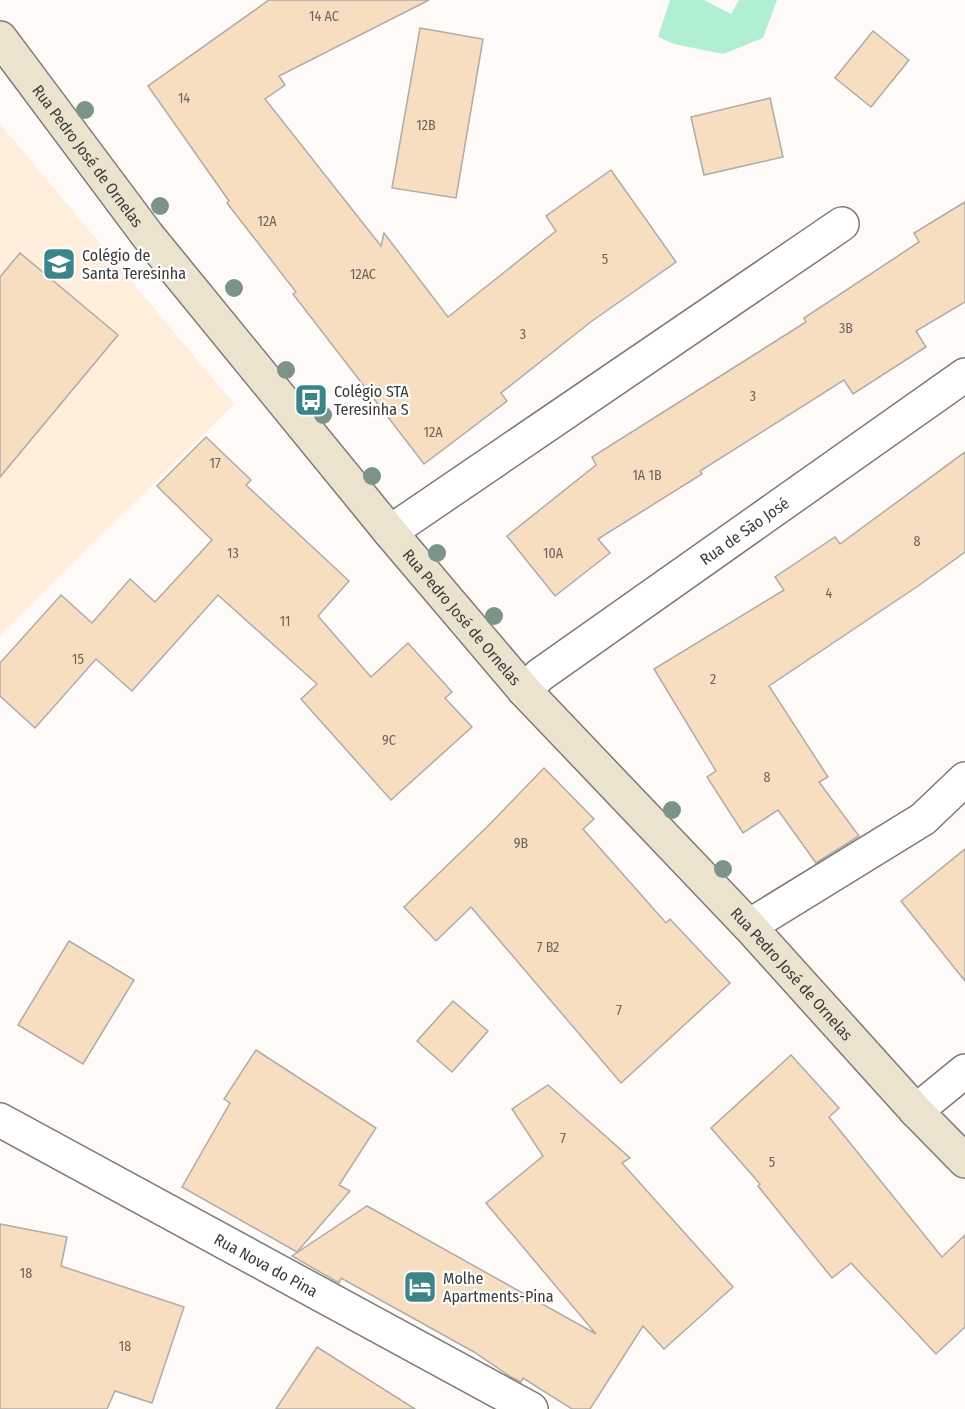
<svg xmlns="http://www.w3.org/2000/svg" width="965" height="1409" viewBox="0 0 965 1409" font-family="'Fira Sans Condensed',sans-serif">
<rect width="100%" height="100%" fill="#fefaf7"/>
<!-- education -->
<polygon fill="#ffeedc" points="0,124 234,404 0,636"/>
<!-- green -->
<polygon fill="#b1efd2" points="670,0 704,0 731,14 739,0 777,0 763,38 723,54 674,44 658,37"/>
<!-- building -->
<g fill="#f7dec0" stroke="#aeaba8" stroke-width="1.5">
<polygon points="269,0 429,0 279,76 285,85 265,99 381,246 384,233 448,317 556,231 546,216 611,170 676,262 592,321 501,393 507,401 424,464 293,294 296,292 227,203 229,201 148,86"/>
<polygon points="420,28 483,39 456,198 392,188"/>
<polygon points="873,31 909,60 871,107 835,78"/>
<polygon points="770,98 783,157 704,175 691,117"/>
<polygon points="965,202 965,302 916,331 926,347 853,394 844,380 700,471 702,474 598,539 610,553 555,596 507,536 596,465 592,457 806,322 804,318 919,242 914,233"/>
<polygon points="20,253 118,335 0,477 0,277"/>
<polygon points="206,437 251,480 246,485 349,581 318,616 371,677 408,643 452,692 445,698 472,727 391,800 301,699 317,684 218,595 132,691 96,659 35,728 0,696 0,663 61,595 92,623 130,579 155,602 212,540 157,486"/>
<polygon points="965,452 965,552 918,586 769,686 828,777 819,782 859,836 816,863 778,810 743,833 707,777 716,771 654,669 784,590 775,577 835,537 840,544"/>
<polygon points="544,768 594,819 583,829 666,923 670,919 730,983 621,1083 471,907 436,941 404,907 488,826"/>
<polygon points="965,849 965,981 901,901"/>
<polygon points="69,941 134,980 83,1064 18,1025"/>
<polygon points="453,1001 488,1031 452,1072 417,1041"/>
<polygon points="256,1050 376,1128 339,1185 350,1191 297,1252 182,1187 230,1103 224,1099"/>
<polygon points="791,1055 839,1108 829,1117 942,1257 965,1235 965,1327 936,1354 851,1263 832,1278 758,1186 760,1184 711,1128"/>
<polygon points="548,1085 630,1158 622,1163 733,1287 664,1349 643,1326 590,1409 572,1409 523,1378 521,1382 511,1377 474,1352 341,1278 339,1283 292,1256 367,1206 596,1334 486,1203 543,1156 512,1109"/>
<polygon points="0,1224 67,1237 61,1266 184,1307 152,1403 115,1391 107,1409 0,1409"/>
<polygon points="317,1347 415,1409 276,1409"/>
</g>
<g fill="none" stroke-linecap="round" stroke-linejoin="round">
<defs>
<g id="street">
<polyline points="390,532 842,224"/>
<path id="s1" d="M524,690L540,675L965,375"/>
<polyline points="749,926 923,819 965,779"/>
<polyline points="916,1111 965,1071"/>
<path id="s2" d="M0,1120L531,1409"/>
</g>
<g id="secondary">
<path id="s3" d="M0,38L148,236L390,532L524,690L749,926L916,1111L965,1161"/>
</g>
</defs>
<!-- street casing -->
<use href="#street" stroke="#7d7977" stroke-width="36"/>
<!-- secondary casing -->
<use href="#secondary" stroke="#7d7977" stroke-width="36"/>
<!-- street -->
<use href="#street" stroke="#fff" stroke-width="33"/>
<!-- secondary -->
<use href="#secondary" stroke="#ebe3ce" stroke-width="33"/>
</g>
<!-- trees -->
<g fill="#7b9388">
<circle cx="85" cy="110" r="9"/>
<circle cx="160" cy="206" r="9"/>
<circle cx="234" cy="288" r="9"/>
<circle cx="286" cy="370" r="9"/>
<circle cx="323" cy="415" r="9"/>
<circle cx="372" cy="476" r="9"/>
<circle cx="437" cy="553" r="9"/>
<circle cx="494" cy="616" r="9"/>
<circle cx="672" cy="810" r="9"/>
<circle cx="723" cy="869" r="9"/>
</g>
<!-- icons -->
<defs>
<symbol id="school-square" viewBox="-11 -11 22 22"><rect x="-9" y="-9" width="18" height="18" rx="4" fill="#3c8487" stroke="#fff"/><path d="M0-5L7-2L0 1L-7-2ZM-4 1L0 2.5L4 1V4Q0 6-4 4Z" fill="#fff"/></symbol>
<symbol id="bus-square" viewBox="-11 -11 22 22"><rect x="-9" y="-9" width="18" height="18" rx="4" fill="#3c8487" stroke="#fff"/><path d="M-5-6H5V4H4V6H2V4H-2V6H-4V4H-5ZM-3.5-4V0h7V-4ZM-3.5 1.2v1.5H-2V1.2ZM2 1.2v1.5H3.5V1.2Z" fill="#fff"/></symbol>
<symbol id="hotel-square" viewBox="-11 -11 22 22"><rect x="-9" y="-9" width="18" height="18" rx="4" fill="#3c8487" stroke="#fff"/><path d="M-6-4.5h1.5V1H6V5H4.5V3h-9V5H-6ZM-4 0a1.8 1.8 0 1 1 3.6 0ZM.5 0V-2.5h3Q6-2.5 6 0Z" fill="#fff"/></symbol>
</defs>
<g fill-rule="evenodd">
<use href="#school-square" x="40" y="245" width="38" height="38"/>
<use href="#bus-square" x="292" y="381" width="38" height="38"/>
<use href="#hotel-square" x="401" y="1268" width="38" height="38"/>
</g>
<g text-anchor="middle" stroke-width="4.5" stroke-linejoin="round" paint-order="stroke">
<!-- number labels -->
<g font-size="14" fill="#6b645c">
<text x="324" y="21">14 AC</text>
<text x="184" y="103">14</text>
<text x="426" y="130">12B</text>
<text x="267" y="226">12A</text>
<text x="605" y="264">5</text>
<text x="363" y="279">12AC</text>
<text x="846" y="333">3B</text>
<text x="523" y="339">3</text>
<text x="753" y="401">3</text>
<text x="433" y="437">12A</text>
<text x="215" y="468">17</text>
<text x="647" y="480">1A 1B</text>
<text x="917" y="546">8</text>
<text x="233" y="558">13</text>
<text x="553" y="558">10A</text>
<text x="829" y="598">4</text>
<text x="285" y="626">11</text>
<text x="78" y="664">15</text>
<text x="713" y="684">2</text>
<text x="389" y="745">9C</text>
<text x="767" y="782">8</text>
<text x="521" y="848">9B</text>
<text x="548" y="952">7 B2</text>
<text x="619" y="1015">7</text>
<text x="563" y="1143">7</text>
<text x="772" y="1167">5</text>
<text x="26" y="1278">18</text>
<text x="125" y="1351">18</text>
</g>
<!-- street labels -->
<g font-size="16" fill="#3c3b3a" stroke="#fff">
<text dy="6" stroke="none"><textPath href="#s3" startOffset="147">Rua Pedro José de Ornelas</textPath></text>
<text dy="6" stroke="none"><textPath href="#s1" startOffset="272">Rua de São José</textPath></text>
<text dy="6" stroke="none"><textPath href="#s3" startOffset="741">Rua Pedro José de Ornelas</textPath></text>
<text dy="6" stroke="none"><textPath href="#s3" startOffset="1227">Rua Pedro José de Ornelas</textPath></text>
<text dy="6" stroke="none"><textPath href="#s2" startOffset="303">Rua Nova do Pina</textPath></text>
</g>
<!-- poi labels -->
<g font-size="16" fill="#3c3b3a" stroke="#fff" text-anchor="start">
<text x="82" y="261">Colégio de<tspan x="82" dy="18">Santa Teresinha</tspan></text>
<text x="334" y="397">Colégio STA<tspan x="334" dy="18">Teresinha S</tspan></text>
<text x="443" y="1284">Molhe<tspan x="443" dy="18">Apartments-Pina</tspan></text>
</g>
</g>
</svg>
